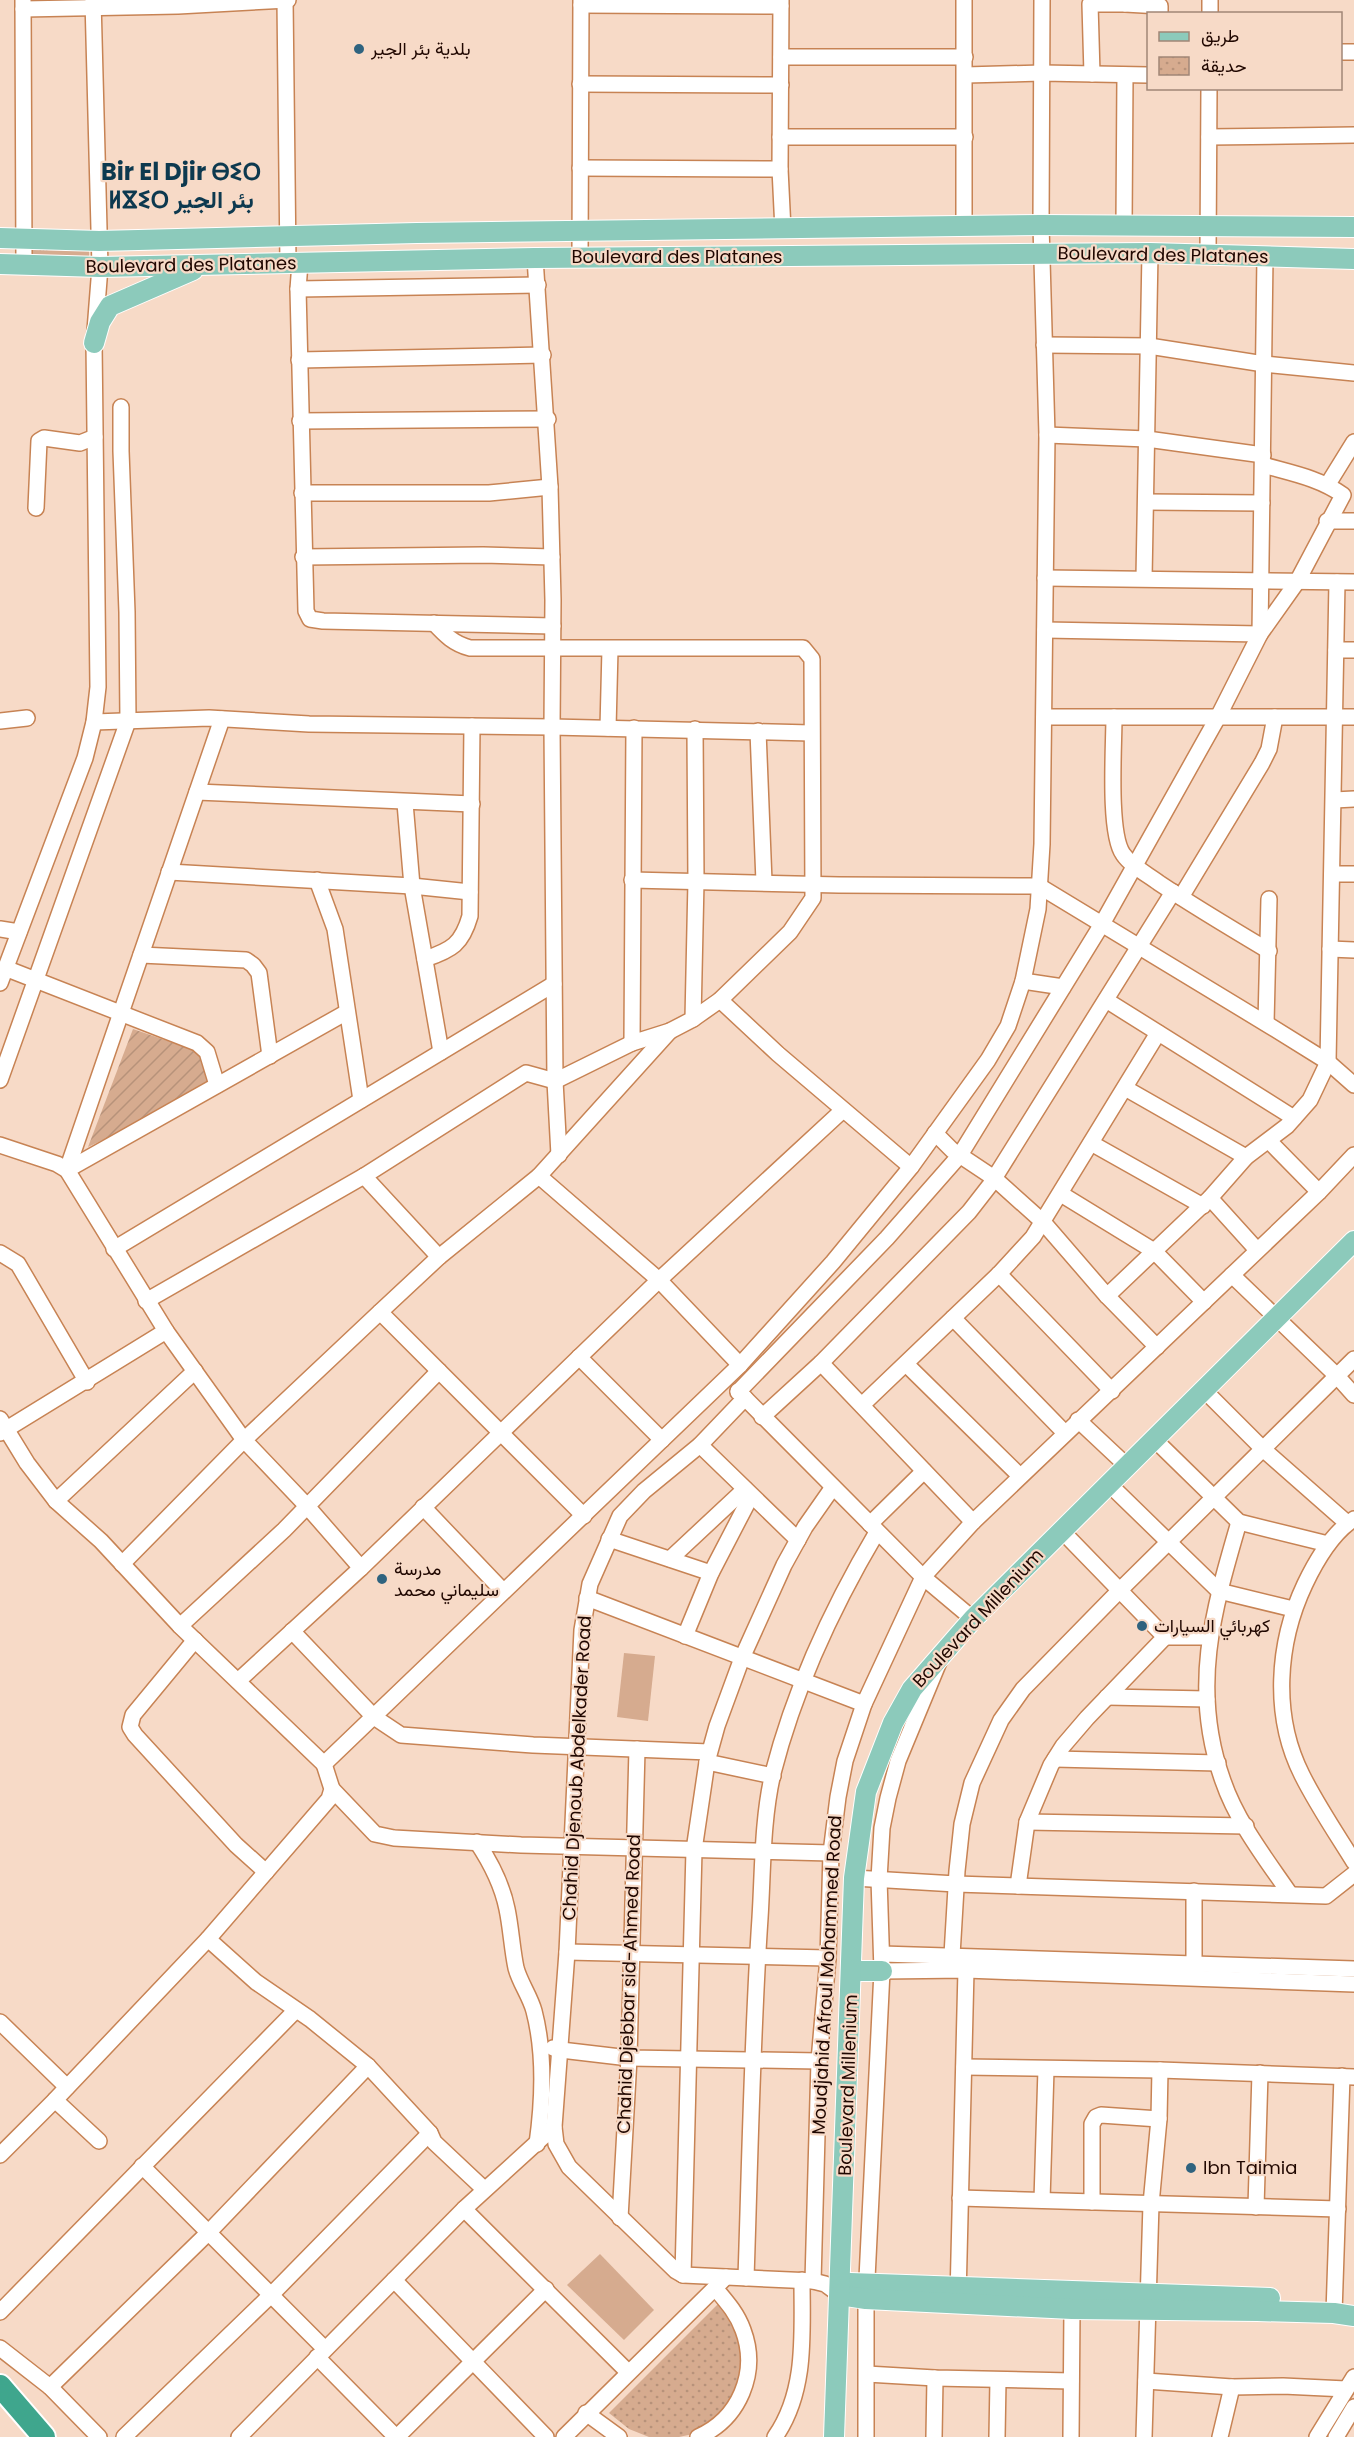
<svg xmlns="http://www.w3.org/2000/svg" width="1354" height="2437" viewBox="0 0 1354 2437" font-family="Poppins,Vazirmatn,'Noto Sans Tifinagh',sans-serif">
<defs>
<pattern id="grass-tufts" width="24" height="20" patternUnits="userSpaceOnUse" patternTransform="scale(1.5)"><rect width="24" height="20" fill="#d6ab8f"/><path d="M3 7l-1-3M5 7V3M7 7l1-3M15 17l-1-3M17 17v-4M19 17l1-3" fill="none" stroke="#b7927a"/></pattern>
<pattern id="park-dots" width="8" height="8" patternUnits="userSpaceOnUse" patternTransform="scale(1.5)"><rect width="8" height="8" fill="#d6ab8f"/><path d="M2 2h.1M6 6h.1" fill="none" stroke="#b7927a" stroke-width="1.8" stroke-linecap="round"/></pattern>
<pattern id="garden-furrows" width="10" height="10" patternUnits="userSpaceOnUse" patternTransform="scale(1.5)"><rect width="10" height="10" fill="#d6ab8f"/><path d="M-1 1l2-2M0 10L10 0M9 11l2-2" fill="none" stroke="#b7927a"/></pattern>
</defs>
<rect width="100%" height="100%" fill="#f7dac7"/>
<!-- grass -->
<polygon fill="url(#grass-tufts)" points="89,243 89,260 31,260 31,244"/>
<!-- park -->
<polygon fill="url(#park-dots)" points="723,2299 740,2330 745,2375 723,2415 693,2434 679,2437 649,2437 629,2429 609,2413"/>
<!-- garden -->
<polygon fill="url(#garden-furrows)" points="133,1029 191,1049 202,1059 210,1089 88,1147"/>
<!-- pitch -->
<g fill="#d6ab8f">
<polygon points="624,1653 655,1656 648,1721 617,1717"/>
<polygon points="600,2254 654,2310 624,2340 567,2285"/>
</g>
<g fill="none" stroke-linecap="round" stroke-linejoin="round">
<defs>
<g id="minor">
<polyline points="23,0 24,264"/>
<polyline points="285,0 288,264"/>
<polyline points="781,0 780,169 783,230"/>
<polyline points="1210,0 1210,14"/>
<polyline points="1125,4 1160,6 1160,14"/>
<polyline points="581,5 781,6"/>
<polyline points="23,9 178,6 288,0"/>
<polyline points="1340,52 1354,52"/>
<polyline points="781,57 965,57"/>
<polyline points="1092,74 1090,4 1125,4 1125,0"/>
<polyline points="965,75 1042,73 1148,75"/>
<polyline points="580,84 781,85"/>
<polyline points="780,137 965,137"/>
<polyline points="1209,137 1354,135"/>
<polyline points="580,168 780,169"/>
<polyline points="1124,225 1125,75"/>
<polyline points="964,227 964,0"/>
<polyline points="1208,253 1209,88"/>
<polyline points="580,257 581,0"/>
<polyline points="535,258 550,487 553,600 552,727 555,1081 559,1155"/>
<polyline points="300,263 298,289 306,611 310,619 323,621 553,626"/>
<polyline points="298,289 538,285"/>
<polyline points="1044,345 1149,346 1264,364 1354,373"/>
<polyline points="299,360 543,355"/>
<polyline points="300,421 548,419"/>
<polyline points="1047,435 1147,439 1263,455"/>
<polyline points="1328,484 1354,442"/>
<polyline points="302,493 489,493 550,487"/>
<polyline points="1146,502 1262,503"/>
<polyline points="36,508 39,441 44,438 80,443 95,437"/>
<polyline points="1327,521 1354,521"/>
<polyline points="303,557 483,555 552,557"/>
<polyline points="1045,578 1354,582"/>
<polyline points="1144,578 1150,253"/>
<path d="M434,623C445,635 454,644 470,648H803L812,659L813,898L790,932L720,1000L693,1019"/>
<path d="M1045,630L1260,634L1297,582L1343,495C1319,478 1291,473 1263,465"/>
<polyline points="1336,650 1354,650"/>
<polyline points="1044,717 1354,717"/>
<path d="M1114,717C1114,746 1108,833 1123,854C1131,866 1147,874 1159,883C1195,907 1232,929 1269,951"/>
<polyline points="0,721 27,718"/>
<polyline points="94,722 209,718 309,724 552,727 811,733"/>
<polyline points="608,728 610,649"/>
<polyline points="634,728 632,1043 670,1031 693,1019 696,881 695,729"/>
<polyline points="758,731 764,882"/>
<polyline points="197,792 472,804"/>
<polyline points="1334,800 1354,799"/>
<polyline points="405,803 412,886 441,1052"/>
<polyline points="169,872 412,886 470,892"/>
<polyline points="1332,874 1354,874"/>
<polyline points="317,880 335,929 361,1100"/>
<polyline points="632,880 839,885 1039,886 1270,1026 1328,1062 1354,1085"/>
<polyline points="1181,897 1262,763 1269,749 1275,717"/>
<polyline points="0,929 19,932"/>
<polyline points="1330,949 1354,950"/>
<polyline points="141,955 246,960 253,965 259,973 270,1056"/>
<path d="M425,959C452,950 462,944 470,916L472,726"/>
<polyline points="5,968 197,1043 207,1052 217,1085"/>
<polyline points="1023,981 1063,987"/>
<polyline points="0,983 85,758 94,722 98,687 94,343 100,267 93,0"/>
<polyline points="720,1000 778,1054 911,1167"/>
<polyline points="1106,1000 1294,1118"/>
<polyline points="1266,1023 1269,899"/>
<polyline points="0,1080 128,721 127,612 121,451 121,407"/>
<polyline points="1125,1088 1246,1157"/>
<polyline points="935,1133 952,1150 994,1178 1043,1222 1107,1296 1157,1347"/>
<polyline points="1269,1141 1319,1192"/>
<polyline points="1091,1143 1203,1206"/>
<polyline points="0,1145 57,1164 67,1170 166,1331 244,1440 306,1505 361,1568"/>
<polyline points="67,1170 222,719"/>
<polyline points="67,1170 347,1012"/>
<polyline points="364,1176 439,1257"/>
<polyline points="539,1176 659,1280 740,1365"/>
<polyline points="1061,1194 1154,1251 1204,1302"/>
<polyline points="1210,1198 1257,1250"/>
<polyline points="114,1249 554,984"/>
<polyline points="0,1253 18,1264 87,1382"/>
<polyline points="999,1274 1112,1391"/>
<polyline points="1232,1275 1337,1376 1354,1395"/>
<polyline points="1107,1296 1210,1198 1246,1157 1287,1126 1310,1100 1328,1062 1337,582"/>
<polyline points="146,1301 364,1176 526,1073 555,1081 632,1043"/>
<polyline points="380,1312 584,1516"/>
<polyline points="953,1318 1065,1433"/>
<polyline points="579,1357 662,1440"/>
<polyline points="821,1363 973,1522"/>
<polyline points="906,1364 1020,1476"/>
<polyline points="1203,1389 1263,1449 1347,1523"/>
<polyline points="738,1391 923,1577 973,1619"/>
<polyline points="738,1392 887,1238 960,1155 1102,924 1218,717 1260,634 1265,256"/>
<polyline points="745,1398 700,1445 644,1491 620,1516 590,1584 582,1630 567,1952 554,2127 556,2144 569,2167 676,2271 683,2275 813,2281 825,2284 840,2295"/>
<polyline points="862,1405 999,1274 1033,1237 1158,1033"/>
<polyline points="762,1417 821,1363 969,1212 990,1185 1173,892"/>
<polyline points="0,1419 27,1463 56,1501 101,1541 180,1626 324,1764 740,1365 833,1262 911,1167 988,1060 1008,1026 1023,981 1038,909 1042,844 1047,435 1041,225 1042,0"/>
<polyline points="1078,1420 1127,1466"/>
<polyline points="0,1433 166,1331"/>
<polyline points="1154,1439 1239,1522 1328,1544"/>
<polyline points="700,1445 798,1540"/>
<polyline points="1109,1484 1219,1591 1293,1609"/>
<polyline points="56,1501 195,1371"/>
<polyline points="423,1507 503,1591"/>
<path d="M1354,1519C1332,1533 1316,1561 1305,1584C1277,1643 1272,1716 1302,1775C1317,1805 1336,1833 1354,1862"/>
<path d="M1239,1522C1213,1611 1190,1689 1223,1781C1237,1822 1266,1859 1290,1894"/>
<polyline points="870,1524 924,1471"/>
<polyline points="609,1539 711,1573"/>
<polyline points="670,1559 745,1489"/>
<polyline points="122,1564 244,1440 380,1312 439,1257 539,1176 670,1031"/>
<polyline points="587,1598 864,1704"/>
<polyline points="180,1626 284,1530 439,1371"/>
<polyline points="292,1631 374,1717 401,1735 533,1745 709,1752"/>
<polyline points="685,1636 711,1573 751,1496"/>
<polyline points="1165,1637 1209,1637"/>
<polyline points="195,1640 133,1715 130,1727 135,1735 236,1845 266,1872"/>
<polyline points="238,1681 361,1568 659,1280 843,1110"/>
<polyline points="1107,1697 1207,1699"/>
<polyline points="1055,1759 1218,1763"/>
<polyline points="707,1762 773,1776"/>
<polyline points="332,1789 375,1834 394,1838 521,1845 831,1853"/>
<polyline points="1027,1822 1246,1826"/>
<path d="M477,1842C491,1863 502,1884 507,1909C511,1928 512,1949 516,1968C520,1983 530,1996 534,2011C545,2053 543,2101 537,2144"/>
<polyline points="854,1878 956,1884 1326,1896 1354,1874"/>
<polyline points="1018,1886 1027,1822 1051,1765 1063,1746 1087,1718 1165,1637 1061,1530"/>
<polyline points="1194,1891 1194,1963"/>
<polyline points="208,1939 256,1982 310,2019 368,2066 430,2133 434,2142 484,2189"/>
<polyline points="567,1952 828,1958"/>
<polyline points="882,1954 1354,1969"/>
<polyline points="952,1955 957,1871 962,1824 972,1783 1001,1720 1023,1689 1120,1590 1354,1359"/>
<polyline points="882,1971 966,1970 1354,1984"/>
<polyline points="0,2022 67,2087"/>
<polyline points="553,2048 561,2050 629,2058 819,2061"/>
<polyline points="964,2067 1160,2070 1354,2077"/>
<polyline points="55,2100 99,2141"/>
<polyline points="0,2155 55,2100 208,1939 329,1799 332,1789 324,1764"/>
<polyline points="142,2166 324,2348"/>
<polyline points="960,2198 1338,2209"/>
<polyline points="1042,2200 1046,2069"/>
<polyline points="1092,2202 1092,2124 1096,2117 1101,2115 1159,2119"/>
<polyline points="1256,2207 1260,2073"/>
<polyline points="464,2209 628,2372"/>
<polyline points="620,2218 629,2058 637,1749"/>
<polyline points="683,2275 694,1850 707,1762 717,1726 742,1658 784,1565 805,1527 833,1487"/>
<path d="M746,2278C750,2158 752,2038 760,1918C763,1871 762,1820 773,1773C795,1687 832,1608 877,1532"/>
<polyline points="394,2280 546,2437"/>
<polyline points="813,2281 819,2061 828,1958 831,1853 838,1797 845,1761 864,1704 923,1577 973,1522 1319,1192 1354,1155"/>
<polyline points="958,2297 966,1970"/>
<polyline points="0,2312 296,2010"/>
<polyline points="1334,2313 1342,2076"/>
<polyline points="0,2348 50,2387 99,2437"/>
<polyline points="317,2357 396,2437"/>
<polyline points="867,2374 935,2378 1071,2381"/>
<polyline points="1146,2381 1232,2387 1283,2386 1346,2389"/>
<polyline points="50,2387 209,2232 368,2066"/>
<polyline points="586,2413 619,2437"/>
<polyline points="124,2437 272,2294 430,2133"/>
<polyline points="239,2437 464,2209 554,2127"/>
<polyline points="397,2437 546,2289"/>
<polyline points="564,2437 726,2277"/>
<path d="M698,2437C739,2419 759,2373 743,2330C737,2313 726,2301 715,2288"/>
<path d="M775,2437C807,2391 802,2334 802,2280"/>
<polyline points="866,2437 866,2299 882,1971 879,1879 882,1828 888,1798 898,1761 939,1662"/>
<polyline points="934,2437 935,2378"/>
<polyline points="997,2437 998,2380"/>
<polyline points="1071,2437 1072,2309"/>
<polyline points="1144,2437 1151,2204 1159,2119 1160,2070"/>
<polyline points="1220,2437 1232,2387"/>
<polyline points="1317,2437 1354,2377"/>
<polyline points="1336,2437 1354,2407"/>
</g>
<g id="major">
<polyline points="0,238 99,241 417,233 1041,225 1354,227"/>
<polyline points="0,264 100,267 535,258 1150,253 1354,259"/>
<polyline points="94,343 100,322 110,306 193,270"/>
<polyline points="852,1971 882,1971"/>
<polyline points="850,2283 1270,2298"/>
<polyline points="840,2295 866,2299 1072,2309 1257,2311 1334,2313 1354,2316"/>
<polyline points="834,2437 854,1878 866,1792 893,1723 912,1689 973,1619 1354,1241"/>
</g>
<polyline id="highway" points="0,2386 44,2437"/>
</defs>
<!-- minor casing -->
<use href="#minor" stroke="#c78354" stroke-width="18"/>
<!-- major casing -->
<use href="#major" stroke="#fff" stroke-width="22"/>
<!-- highway casing -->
<use href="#highway" stroke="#fff" stroke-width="26"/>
<!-- minor -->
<use href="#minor" stroke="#fff" stroke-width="15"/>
<!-- major -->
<use href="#major" stroke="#8ccabb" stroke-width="20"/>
<!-- highway -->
<use href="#highway" stroke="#3fa68d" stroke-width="22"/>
</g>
<!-- markers -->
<g fill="#2f637f" stroke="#f7dac7" stroke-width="2">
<circle cx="359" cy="49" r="6"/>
<circle cx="382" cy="1579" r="6"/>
<circle cx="1142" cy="1626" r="6"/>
<circle cx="1191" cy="2168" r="6"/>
</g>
<g text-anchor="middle" stroke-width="4.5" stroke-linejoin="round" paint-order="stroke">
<!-- poi labels -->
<g font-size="18" fill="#200700" stroke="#f7dac7" text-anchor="start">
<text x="371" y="55">بلدية بئر الجير</text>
<text x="394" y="1575">مدرسة<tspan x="394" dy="21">سليماني محمد</tspan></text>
<text x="1154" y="1632">كهربائي السيارات</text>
<text x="1203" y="2174">Ibn Taimia</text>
</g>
<!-- street labels -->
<g font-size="18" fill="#200700" stroke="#f7dac7">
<text transform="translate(1163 255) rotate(1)" y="6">Boulevard des Platanes</text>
<text x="677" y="263">Boulevard des Platanes</text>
<text transform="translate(191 265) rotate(-1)" y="6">Boulevard des Platanes</text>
<text transform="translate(978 1618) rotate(-47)" y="6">Boulevard Millenium</text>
<text transform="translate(577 1768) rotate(-87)" y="6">Chahid Djenoub Abdelkader Road</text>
<text transform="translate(827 1975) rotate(-87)" y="6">Moudjahid Afroul Mohammed Road</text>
<text transform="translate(629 1984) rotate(-88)" y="6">Chahid Djebbar sid-Ahmed Road</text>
<text transform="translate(848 2085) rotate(-88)" y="6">Boulevard Millenium</text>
</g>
<!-- district labels -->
<g font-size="24" font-weight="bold" fill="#0d394f" stroke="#f7dac7">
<text x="181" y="180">Bir El Djir ⴱⵉⵔ<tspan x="181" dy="28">ⵍⴵⵉⵔ بئر الجير</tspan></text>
</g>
</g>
<!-- legend -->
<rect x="1147" y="12" width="195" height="78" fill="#f7dac7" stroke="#a18677" stroke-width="1.5"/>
<rect x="1159" y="32" width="30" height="9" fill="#8ccabb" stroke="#a18677" stroke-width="1.5"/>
<text x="1201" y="42" font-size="18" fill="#200700">طريق</text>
<rect x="1159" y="57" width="30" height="18" fill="url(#park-dots)" stroke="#a18677" stroke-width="1.5"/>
<text x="1201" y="72" font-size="18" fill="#200700">حديقة</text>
</svg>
